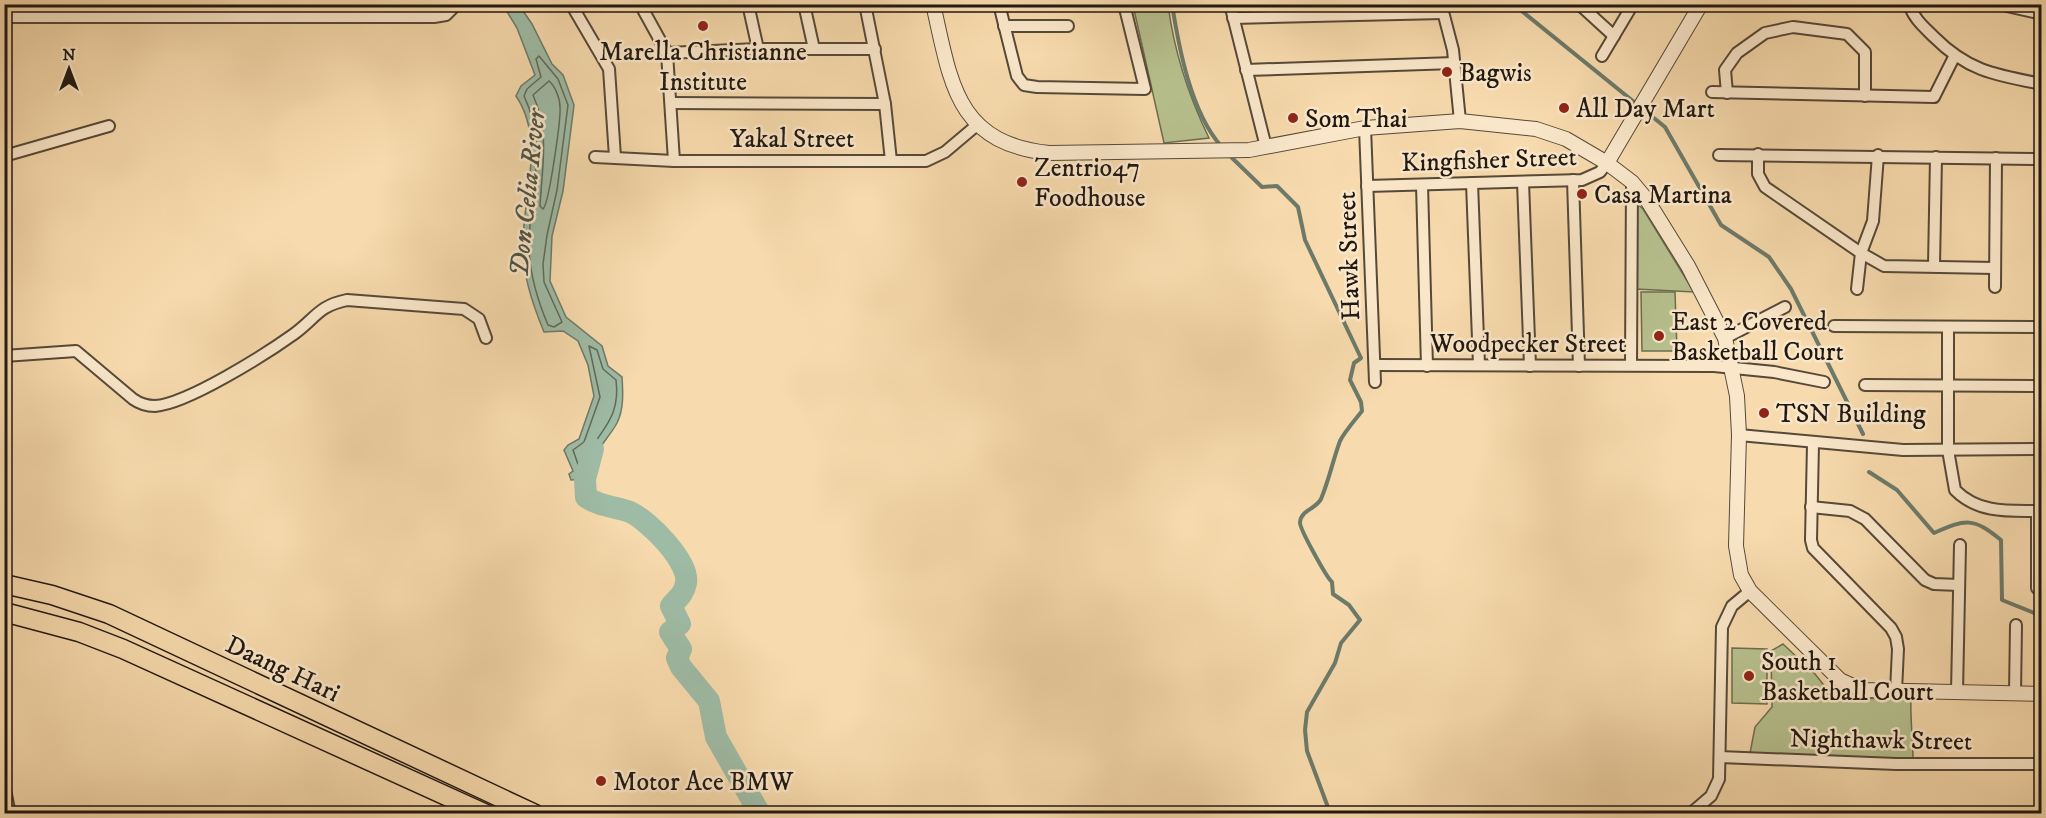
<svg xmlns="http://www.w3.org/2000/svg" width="2046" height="818" viewBox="0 0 2046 818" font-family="'IM FELL DW Pica',serif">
<rect width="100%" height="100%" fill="#f7daad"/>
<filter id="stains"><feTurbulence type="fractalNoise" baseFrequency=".00333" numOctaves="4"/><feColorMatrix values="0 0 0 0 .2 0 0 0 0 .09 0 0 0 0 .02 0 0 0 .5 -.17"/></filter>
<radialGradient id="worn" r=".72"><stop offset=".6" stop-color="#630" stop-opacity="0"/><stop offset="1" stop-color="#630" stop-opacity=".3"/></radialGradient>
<!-- green -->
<g fill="#b7c18f" stroke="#6c6d50" stroke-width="1.5">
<path d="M1133,5H1168C1174,50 1189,97 1209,138L1164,143Z"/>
<polygon points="1634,201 1643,209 1694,292 1635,289"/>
<polygon points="1641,292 1675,292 1677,351 1642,351"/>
<path d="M1783,644L1815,674L1831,694L1857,699L1911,697C1910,719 1913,738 1913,760L1750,753L1755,727L1772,707L1771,651Z"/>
<polygon points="1732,648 1767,649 1767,704 1732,703"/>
</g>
<!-- water -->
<path fill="#9ebba5" stroke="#6c7a6a" stroke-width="1.5" d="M503,5H519L532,24L552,64L563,75L574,105L563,191L552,236L550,281L566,317L602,346L608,366L622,377C623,392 624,409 617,423C607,441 592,452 591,473L585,479L571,480L569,474L573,471L564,450L568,445L579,439L594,396L588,365L578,341L563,331L544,332C532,303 522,273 523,241C524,193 545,139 516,96L521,86L535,75L517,28Z"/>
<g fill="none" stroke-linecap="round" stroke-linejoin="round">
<!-- shore -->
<g stroke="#606a5b" stroke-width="1.5">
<path d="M539,56L558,79L568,105L557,190L547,235L543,264L544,282L562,322L554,327L548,325C537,299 528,269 529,240C531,188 548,146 524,96L527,89L541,77L536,59Z"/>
<path d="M549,81C555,86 560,98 560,107C561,119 549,204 543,209L540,206C542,167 550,133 533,95Z"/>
<path d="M589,346L597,350L603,369L616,380C622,428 588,434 585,470L581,473L573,450L584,442L600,397Z"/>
</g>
<!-- stream -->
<g stroke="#6c7a6a" stroke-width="4">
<path d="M1172,4C1179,49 1191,112 1221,146"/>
<polyline points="1513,4 1665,127 1721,225 1769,257 1791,289 1863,434"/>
<path d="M1228,154L1262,187L1277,186L1298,207L1305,240L1361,358L1354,363L1350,380L1361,402L1362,411C1355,420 1345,431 1340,441C1333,460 1329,480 1321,499C1316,509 1301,510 1300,522C1299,528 1327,578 1332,582L1333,594L1349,605L1360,620L1341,643L1335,663L1307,712L1305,730L1307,751L1329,810L1333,814"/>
<path d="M1869,472L1897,490L1934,533C1966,519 1973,517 2001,540L2002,600L2042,616"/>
</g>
<!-- river -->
<path stroke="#9ebba5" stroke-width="22" d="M593,449L585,479L586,497C600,507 615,506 630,512C648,520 690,562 686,583C684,594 678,598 671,606L680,624L670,632L681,649L677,658L681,667L709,701L716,737L760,814"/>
<defs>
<g id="minor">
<polyline points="571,4 609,69 615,157"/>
<polyline points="640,4 667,53 674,161"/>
<polyline points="748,4 758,49"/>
<polyline points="804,4 814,49"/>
<polyline points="865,4 885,104 891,161"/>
<polyline points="999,4 1017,76 1024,85 1037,87 1145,89 1124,4"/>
<polyline points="1230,4 1266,147"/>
<polyline points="1441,4 1453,50 1460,121"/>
<polyline points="1579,4 1614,36"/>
<path d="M1909,4C1914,19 1923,26 1934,37C1968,71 1995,75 2042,84"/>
<polyline points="1998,4 2042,14"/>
<polyline points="4,17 434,17 446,15 457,4"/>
<polyline points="1233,18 1443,13"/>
<polyline points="1004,26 1068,26"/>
<polyline points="667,53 758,49 875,49"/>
<polyline points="1602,56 1633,4"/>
<polyline points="1246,70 1454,63"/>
<polyline points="1712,92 1934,97 1954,57"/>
<polyline points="1727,93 1725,70 1737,53 1765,33 1793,27 1847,34 1865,52 1865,96"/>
<polyline points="671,103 885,104"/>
<polyline points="1365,128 1375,382"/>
<polyline points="1758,154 1758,174 1765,187 1861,253 1884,266 1995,268"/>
<polyline points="1719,155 2042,159"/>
<polyline points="4,156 109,126"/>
<polyline points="595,157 674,161 926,161 945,152 977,125"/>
<polyline points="1573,180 1579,366"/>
<polyline points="1523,182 1530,366"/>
<polyline points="1472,183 1479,365"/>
<polyline points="1422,185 1427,366"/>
<polyline points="1367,186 1582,180 1600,172 1607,163"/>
<polyline points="1934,266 1936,157"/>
<polyline points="1995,287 1996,158"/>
<polyline points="1857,289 1861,253 1873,221 1878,155"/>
<polyline points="1834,326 2042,327"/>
<path d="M1948,328V450L1955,490C1979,514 2009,511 2042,511"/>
<polyline points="1725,338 1785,307"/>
<path d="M4,356L76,351L133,399C140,404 146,406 155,406C187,404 266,354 294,334C316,318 318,306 347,300L464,309L479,319L486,338"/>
<polyline points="1375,365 1714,366 1774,372 1824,382"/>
<polyline points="1631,365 1632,182"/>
<polyline points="1865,385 2042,386"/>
<polyline points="1739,435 1903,450 2042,449"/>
<polyline points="1813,444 1811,540 1813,548 1891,628 1896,637 1898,649 1896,691"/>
<polyline points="1811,507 1850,511 1865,519 1925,580 1934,584 1959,585"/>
<polyline points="2037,511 2037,588"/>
<polyline points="1957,692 1960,545"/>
<polyline points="2015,693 2016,625"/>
<polyline points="1720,757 1896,764 2042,764"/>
<polyline points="4,785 10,814"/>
<polyline points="1690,814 1711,796 1719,779 1722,627 1732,606 1750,591"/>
</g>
<g id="tertiary">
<path d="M933,4C951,82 955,143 1049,153L1249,150L1365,128L1460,121L1536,129L1566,139L1607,163L1632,182L1647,200L1688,266L1725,338L1737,396L1739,435L1736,546L1741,575L1750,591L1840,680L1862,690L2042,694"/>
<polyline points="1607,163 1701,4"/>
</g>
<g id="primary">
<polyline points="4,584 52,595 109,614 535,814"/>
<polyline points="4,612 79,632 123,649 486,814"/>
</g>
</defs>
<!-- minor casing -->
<use href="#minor" stroke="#564938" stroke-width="14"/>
<!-- tertiary casing -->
<use href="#tertiary" stroke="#564938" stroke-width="16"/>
<!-- primary casing -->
<use href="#primary" stroke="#211911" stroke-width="21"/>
<!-- minor -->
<use href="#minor" stroke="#fae7ca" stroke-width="10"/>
<!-- tertiary -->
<use href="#tertiary" stroke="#fae7ca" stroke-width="14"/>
<!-- primary -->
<use href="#primary" stroke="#f7daad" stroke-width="18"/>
</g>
<!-- markers -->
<g fill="#8f2418" stroke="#fae7ca" stroke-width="2">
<circle cx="703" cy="26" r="6"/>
<circle cx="1447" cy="72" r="6"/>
<circle cx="1564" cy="108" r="6"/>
<circle cx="1293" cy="118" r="6"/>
<circle cx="1022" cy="182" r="6"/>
<circle cx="1582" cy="194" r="6"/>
<circle cx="1659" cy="336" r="6"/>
<circle cx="1764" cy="413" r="6"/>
<circle cx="1749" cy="676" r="6"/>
<circle cx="601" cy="781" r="6"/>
</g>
<g text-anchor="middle" stroke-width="5" stroke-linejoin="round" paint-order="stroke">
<!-- poi labels -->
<g font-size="26" fill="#211911" stroke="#fae7ca" text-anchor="start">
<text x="703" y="60" text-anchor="middle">Marella Christianne<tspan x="703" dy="30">Institute</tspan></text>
<text x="1459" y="81">Bagwis</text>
<text x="1576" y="117">All Day Mart</text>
<text x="1305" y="127">Som Thai</text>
<text x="1034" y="176">Zentrio47<tspan x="1034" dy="30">Foodhouse</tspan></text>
<text x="1594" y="203">Casa Martina</text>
<text x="1671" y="330">East 2 Covered<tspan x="1671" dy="30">Basketball Court</tspan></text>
<text x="1776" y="422">TSN Building</text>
<text x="1761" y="670">South 1<tspan x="1761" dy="30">Basketball Court</tspan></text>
<text x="613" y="790">Motor Ace BMW</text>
</g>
<!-- street labels -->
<g font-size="26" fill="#211911" stroke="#fae7ca">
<text x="792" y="147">Yakal Street</text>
<text transform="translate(1489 159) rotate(-2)" y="9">Kingfisher Street</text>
<text transform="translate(1348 256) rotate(-92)" y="9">Hawk Street</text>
<text x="1528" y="352">Woodpecker Street</text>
<text transform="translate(283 668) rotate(25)" y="9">Daang Hari</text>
<text transform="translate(1881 739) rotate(1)" y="9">Nighthawk Street</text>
</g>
<!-- water labels -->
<g font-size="27" font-style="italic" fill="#4d5245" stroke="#fae7ca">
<text transform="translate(527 193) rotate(-84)" y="9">Don Celia River</text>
</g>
</g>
<!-- margin -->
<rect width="2046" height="818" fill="none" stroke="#f7daad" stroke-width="24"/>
<rect x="6" y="6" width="2034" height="806" fill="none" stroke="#211911" stroke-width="3"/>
<rect x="12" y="12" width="2022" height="794" fill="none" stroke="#211911" stroke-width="1.5"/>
<!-- north arrow -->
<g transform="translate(69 69)" stroke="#fae7ca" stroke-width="4.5" paint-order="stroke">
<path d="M0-4.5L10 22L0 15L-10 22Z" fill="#211911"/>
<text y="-9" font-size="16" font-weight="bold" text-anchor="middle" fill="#211911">N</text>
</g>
<rect width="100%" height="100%" filter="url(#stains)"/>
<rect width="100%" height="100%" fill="url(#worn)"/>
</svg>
